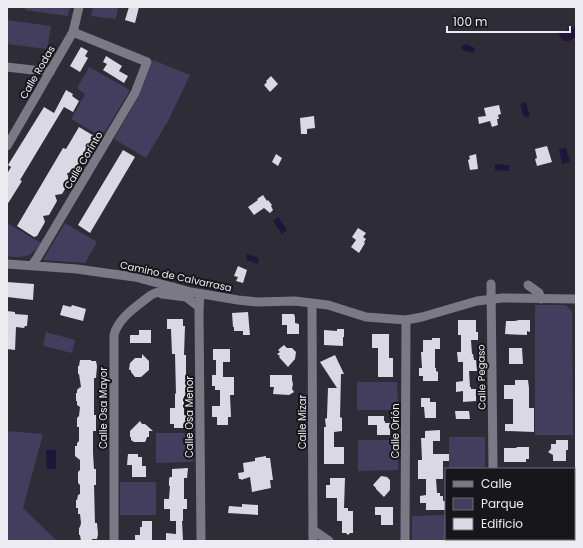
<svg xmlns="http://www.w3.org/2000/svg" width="583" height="548" viewBox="0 0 583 548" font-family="Poppins,sans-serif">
<rect width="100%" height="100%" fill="#2e2d37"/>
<!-- green -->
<g fill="#433d5e">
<polygon points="25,7 70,7 68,16 25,10"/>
<polygon points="93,7 118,7 116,19 91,16"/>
<polygon points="7,20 51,26 47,49 7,44"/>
<polygon points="153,60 190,75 168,121 146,158 114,139 139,96"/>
<polygon points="89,67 130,90 102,137 71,119 85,94 77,88"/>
<path d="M7,223L41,243C32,257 23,259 7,256Z"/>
<polygon points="65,223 97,242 85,263 43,260"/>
<polygon points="535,305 564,305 568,307 572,312 573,435 535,435"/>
<polygon points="46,332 75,340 72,353 43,346"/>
<polygon points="357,382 397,382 398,410 357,410"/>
<polygon points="7,431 43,434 23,508 57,541 7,541"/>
<polygon points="156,433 193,433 193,462 156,463"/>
<rect x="449" y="437" width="36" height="31"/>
<polygon points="358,440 398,440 398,470 358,471"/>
<rect x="120" y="482" width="36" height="33"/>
<polygon points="446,515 446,539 449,539 449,541 412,541 412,516"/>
<rect x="500" y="539" width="37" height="2"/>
</g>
<!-- water -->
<g fill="#1f153b">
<polygon points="570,27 576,28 576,37 569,41 563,41 558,33 559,31 565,32"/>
<path d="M466,44L473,47L475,49L474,52C469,53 465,51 461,48L462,46Z"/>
<polygon points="526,102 530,116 524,117 520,104"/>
<polygon points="566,148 570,162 562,164 559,149"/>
<polygon points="495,164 509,165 509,171 495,170"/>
<polygon points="278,217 287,230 282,234 273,221"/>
<polygon points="247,254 259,258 258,264 246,260"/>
<polygon points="46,450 56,450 56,469 47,469"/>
</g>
<!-- building -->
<g fill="#dad8e5">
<polygon points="129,7 139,7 135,23 125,20"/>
<polygon points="81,47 88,51 85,56 88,58 80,72 70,66"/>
<polygon points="106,56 122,66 119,71 128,76 124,83 103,70 107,64 103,62"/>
<polygon points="271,76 278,84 270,92 264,85 267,82 266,81"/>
<polygon points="66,90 73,94 72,96 79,101 73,112 64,107 20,180 22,181 7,205 7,174 11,167 8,165 44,107 54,113"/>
<polygon points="499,105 501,114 498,115 499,119 497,119 498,125 492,127 490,121 479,124 478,117 486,116 484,108"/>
<polygon points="314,116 315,128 307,129 307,134 301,134 300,118"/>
<polygon points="79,127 94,136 74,172 67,173 69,180 67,184 68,184 62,194 55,195 57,201 49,215 43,216 45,222 37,236 34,237 17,226 63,148 66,149"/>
<polygon points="547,146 552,162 537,166 535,159 537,158 535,149"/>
<polygon points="123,150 135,157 90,233 78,225"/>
<polygon points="276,154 282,158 278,166 272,162"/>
<polygon points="476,154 478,169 470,170 468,160 470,159 469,156"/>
<polygon points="263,195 267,201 268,200 272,205 271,206 273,210 270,213 264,208 254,215 248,207 258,200 257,199"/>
<polygon points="358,228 366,233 363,237 366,239 364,242 365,243 359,253 351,247 356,240 352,237"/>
<polygon points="238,266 247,270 243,283 236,281 238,277 234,276"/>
<polygon points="7,282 34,284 33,300 7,297"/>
<polygon points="63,305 71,307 72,305 86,309 83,321 60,315"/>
<polygon points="7,311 15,312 15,314 28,315 27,326 25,326 24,328 16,327 15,350 7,349"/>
<polygon points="248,312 250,335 243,335 243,331 234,331 234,327 233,327 232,313"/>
<polygon points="282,314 294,314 295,317 295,323 299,324 299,334 287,334 287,325 282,325"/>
<polygon points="167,319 183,319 183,326 185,326 184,355 186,355 186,376 188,376 188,396 184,396 184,415 186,415 186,428 174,428 174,424 170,424 170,408 175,408 175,393 176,394 175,354 172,354 171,329 167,329"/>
<polygon points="458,320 476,320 476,332 478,332 478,340 471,340 472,354 473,354 474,360 476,360 477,371 469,371 470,387 471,387 471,389 476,389 476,401 463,402 463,391 456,392 456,382 463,381 463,362 458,362 457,352 461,352 461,335 458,335"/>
<polygon points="519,320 530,320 530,332 527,331 527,335 505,334 506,321 515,321"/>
<polygon points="337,329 344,329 344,337 343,337 343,346 324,345 324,330 337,331"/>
<polygon points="139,330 151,330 151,343 130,343 130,335 139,335"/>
<polygon points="372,334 389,334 389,358 393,358 393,377 378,377 378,348 372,348"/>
<polygon points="432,338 440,338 440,349 435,349 435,368 436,368 436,371 438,372 438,381 423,381 423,376 419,376 419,368 422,368 421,352 423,352 423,340 432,340"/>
<polygon points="284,345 287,348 292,348 296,352 295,359 288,367 279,357 280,356 277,354 280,352 278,350"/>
<polygon points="509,348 522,348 523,364 509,364"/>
<polygon points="213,349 230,349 230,362 223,362 223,377 234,377 234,395 230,395 231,417 228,417 228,425 217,425 217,417 212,417 212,406 220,406 220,390 215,390 215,386 212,386 212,375 216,375 216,360 213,360"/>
<polygon points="142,354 149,361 149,370 141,377 135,377 131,372 131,370 129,370 130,363 135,358 142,358"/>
<polygon points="335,355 344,374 341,374 340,417 342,418 342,431 334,432 334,447 344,447 344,464 324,464 324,427 326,427 325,419 327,418 327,416 328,388 337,388 320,362"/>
<polygon points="80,360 91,360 91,361 96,361 97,366 96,378 94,378 94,415 96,415 96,431 93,431 93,453 94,469 96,469 96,485 94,485 95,523 97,523 98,534 97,539 92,539 92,540 81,541 80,535 79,535 79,528 80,527 81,523 80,514 78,514 78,508 76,508 76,500 77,500 78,495 80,494 80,485 78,483 78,472 80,470 80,460 75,456 75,446 77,446 77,443 79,441 79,427 77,427 77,418 79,416 80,407 77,405 77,401 76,401 76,393 77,393 77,390 79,388 81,387 79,374 78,374 78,366 79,366"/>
<polygon points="270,375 292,375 292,380 293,384 292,389 294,392 289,395 273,394 274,387 270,387"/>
<polygon points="515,380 528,380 529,388 529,408 534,408 534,432 505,431 505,424 513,424 513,399 504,399 504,385 515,385"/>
<polygon points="421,398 430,398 430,402 436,402 436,418 425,418 424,407 421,407"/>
<polygon points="455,411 469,411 470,419 456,419"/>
<polygon points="368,416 384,416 384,421 385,421 385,423 390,423 390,435 377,435 377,425 368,425"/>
<polygon points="140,421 142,424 145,424 153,431 149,431 149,437 147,437 146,440 145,442 134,442 131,440 131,437 130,437 130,431"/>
<polygon points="440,430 440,441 433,441 433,454 449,454 449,461 443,461 443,479 436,479 437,493 440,493 440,496 443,496 443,501 445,501 445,510 426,510 426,503 420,503 420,496 426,495 426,479 418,479 418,460 422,460 421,438 425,438 425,431"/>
<polygon points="556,440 568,440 568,450 566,450 566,461 553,461 553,455 548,452 551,449 551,444 556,444"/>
<polygon points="517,447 529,447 529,459 526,459 526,462 504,462 504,448 516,448"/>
<polygon points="128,454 138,454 138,457 142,457 142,466 146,466 146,477 132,477 132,465 127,465"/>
<polygon points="266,456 266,458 270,458 273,480 270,480 271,488 252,492 250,477 241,480 241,479 239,479 238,473 244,472 243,463 255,461 255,458"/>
<polygon points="188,468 187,478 184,478 184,499 187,499 187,509 183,509 183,521 182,521 183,541 166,541 166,533 176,534 176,521 170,521 170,509 164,509 164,499 169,499 170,486 169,486 169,479 170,477 172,477 172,469"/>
<polygon points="381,476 387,477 390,480 390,490 384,497 376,489 376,488 373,485"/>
<polygon points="330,478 345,478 344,508 348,508 348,511 353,511 353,533 350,533 348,535 346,533 342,533 342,521 337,521 337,498 326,498 326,485 330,485"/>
<polygon points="242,504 258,505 258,515 228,513 229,506 242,507"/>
<polygon points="375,507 393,507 393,525 381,525 381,515 375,515"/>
<polygon points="142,521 152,521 152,541 135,541 135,535 140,535 140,527 142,527"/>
</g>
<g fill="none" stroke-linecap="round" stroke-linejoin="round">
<!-- street -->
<g stroke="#7b7985" stroke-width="9">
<polyline points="7,67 50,72"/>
<polyline points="7,146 73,32 79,7"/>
<polyline points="7,264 77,269 105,273 135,277 191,292 238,300 257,302 295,301 328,305 366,317 406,320 422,317 477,301 502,298 576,299"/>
<polyline points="32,265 37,258 135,93 147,62 73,32"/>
<polyline points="491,284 493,469"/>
<polyline points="528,285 539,293 541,299"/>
<polyline points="162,294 186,297 199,307"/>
<polyline points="200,294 199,310 201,541"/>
<polyline points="312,304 313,541"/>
<polyline points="313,530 329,541"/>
<polyline points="494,539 495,541"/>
<path d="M114,541V335C118,318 137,306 151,295C159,290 165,293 173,287"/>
<polyline points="405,541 406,320"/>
</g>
</g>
<g text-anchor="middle" stroke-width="4" stroke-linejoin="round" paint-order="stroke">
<!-- street labels -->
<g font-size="10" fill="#ecebf2" stroke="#17161a">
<text transform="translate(37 72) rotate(-60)" y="4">Calle Rodas</text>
<text transform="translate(83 160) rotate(-59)" y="4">Calle Corinto</text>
<text transform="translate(176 276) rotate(12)" y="4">Camino de Calvarrasa</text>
<text transform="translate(481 377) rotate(-91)" y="4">Calle Pegaso</text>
<text transform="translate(103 408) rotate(-90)" y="4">Calle Osa Mayor</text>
<text transform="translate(189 417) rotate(-90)" y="4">Calle Osa Menor</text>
<text transform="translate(302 422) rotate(-90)" y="4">Calle Mizar</text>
<text transform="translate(395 431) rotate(-90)" y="4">Calle Orión</text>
</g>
</g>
<!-- border -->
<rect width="583" height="548" fill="none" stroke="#ecebf2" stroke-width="16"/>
<!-- legend -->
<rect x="445" y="468" width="130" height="72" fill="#17161a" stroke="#6c6b70"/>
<rect x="453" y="481" width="20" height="6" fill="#7b7985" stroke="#6c6b70"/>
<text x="481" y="488" font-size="12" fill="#ecebf2">Calle</text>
<rect x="453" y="498" width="20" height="12" fill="#433d5e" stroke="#6c6b70"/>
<text x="481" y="508" font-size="12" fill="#ecebf2">Parque</text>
<rect x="453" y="518" width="20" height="12" fill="#dad8e5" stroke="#6c6b70"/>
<text x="481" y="528" font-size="12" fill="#ecebf2">Edificio</text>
<!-- scale -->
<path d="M447 26v6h123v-6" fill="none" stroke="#ecebf2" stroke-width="2"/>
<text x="453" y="26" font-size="12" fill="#ecebf2" stroke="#17161a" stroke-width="3" paint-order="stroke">100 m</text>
</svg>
